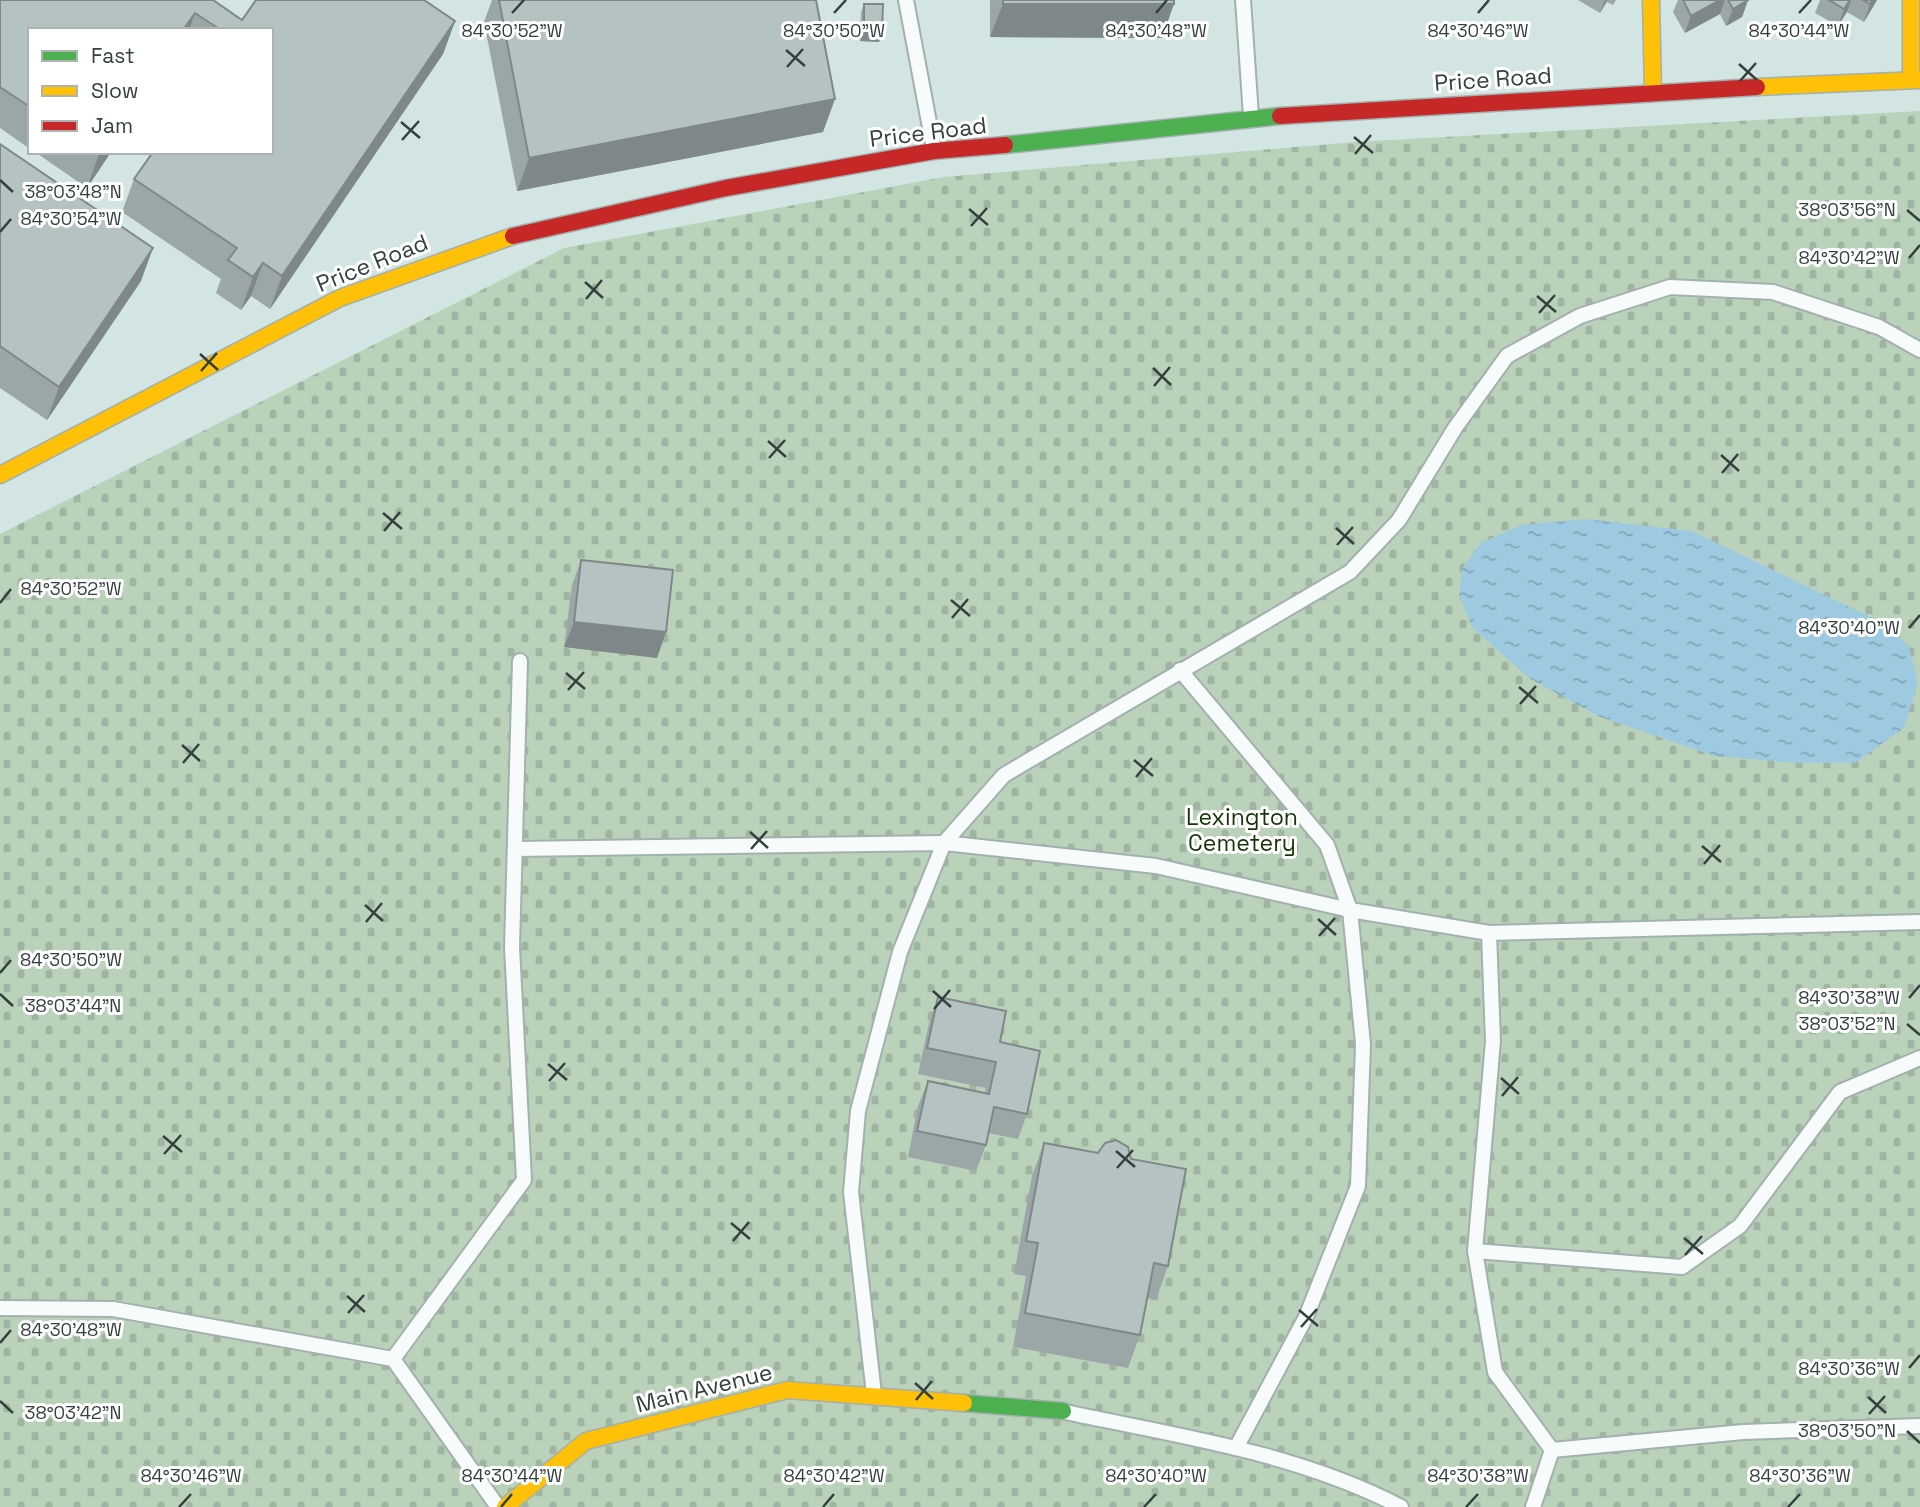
<svg xmlns="http://www.w3.org/2000/svg" width="1920" height="1507" viewBox="0 0 1920 1507" font-family="'Space Grotesk',sans-serif">
<defs>
<pattern id="cemetery-stones" width="16" height="16" patternUnits="userSpaceOnUse" patternTransform="scale(1.75)"><rect width="16" height="16" fill="#bad2ba"/><path d="M2 7V4a2 2 0 0 1 4 0v3zM10 15v-3a2 2 0 0 1 4 0v3z" fill="#a0b5a1"/></pattern>
<pattern id="water-ripples" width="26" height="14" patternUnits="userSpaceOnUse" patternTransform="scale(1.75)"><rect width="26" height="14" fill="#9dcae1"/><path d="M2 4q2-2 4 0t4 0M15 11q2-2 4 0t4 0" fill="none" stroke="#81a5b8"/></pattern>
</defs>
<rect width="100%" height="100%" fill="#d3e5e2"/>
<!-- cemetery -->
<polygon fill="url(#cemetery-stones)" points="1920,111 1920,1507 0,1507 0,534 564,248 944,177 1355,142"/>
<!-- water -->
<polygon fill="url(#water-ripples)" points="1586,519 1692,531 1887,625 1909,647 1918,683 1904,728 1855,763 1797,763 1715,756 1600,717 1529,678 1472,627 1459,595 1462,569 1481,543 1521,525"/>
<g fill="none" stroke-linecap="round" stroke-linejoin="round">
<defs>
<g id="lane">
<polyline points="906,0 934,149"/>
<polyline points="1243,0 1251,116"/>
<polyline points="1180,670 1327,845 1350,910 1363,1044 1358,1186 1306,1317 1236,1448"/>
<polyline points="515,849 944,843 1156,866 1350,910 1489,933 1920,922"/>
<polyline points="1489,933 1493,1041 1475,1251 1495,1372 1552,1450 1533,1507"/>
<polyline points="1475,1251 1682,1267 1740,1226 1840,1092 1920,1058"/>
<polyline points="0,1308 113,1309 393,1359 498,1507"/>
<polyline points="393,1359 524,1180 512,947 520,661"/>
<polyline points="874,1394 851,1192 858,1111 900,952 944,843 1004,775 1350,572 1399,520 1455,428 1507,356 1580,316 1670,287 1773,292 1879,327 1920,350"/>
<path d="M1065,1412C1178,1436 1298,1453 1401,1507"/>
<polyline points="1552,1450 1743,1432 1920,1426"/>
</g>
<g id="fast">
<polyline points="1005,145 1280,116"/>
<polyline points="964,1403 1063,1411"/>
</g>
<g id="slow">
<polyline points="1651,0 1653,92"/>
<polyline points="1911,0 1911,80"/>
<polyline points="1757,87 1920,80"/>
<polyline points="0,475 340,298 513,236"/>
<polyline points="505,1507 586,1441 787,1390 964,1403"/>
</g>
<g id="jam">
<polyline points="1280,116 1757,87"/>
<polyline points="513,236 726,188 934,151 1005,145"/>
</g>
</defs>
<!-- lane casing -->
<use href="#lane" stroke="#a2b0ae" stroke-width="18"/>
<!-- fast casing -->
<use href="#fast" stroke="#a2b0ae" stroke-width="19"/>
<!-- slow casing -->
<use href="#slow" stroke="#a2b0ae" stroke-width="19"/>
<!-- jam casing -->
<use href="#jam" stroke="#a2b0ae" stroke-width="19"/>
<!-- lane -->
<use href="#lane" stroke="#f8fbfb" stroke-width="14"/>
<!-- fast -->
<use href="#fast" stroke="#4caf50" stroke-width="16"/>
<!-- slow -->
<use href="#slow" stroke="#ffc107" stroke-width="16"/>
<!-- jam -->
<use href="#jam" stroke="#c62828" stroke-width="16"/>
</g>
<!-- wall -->
<g fill="#9ba7a7">
<polygon points="0,0 213,0 242,20 455,21 443,54 270,309 251,296 241,310 216,293 221,279 122,212 134,179 271,30 30,30 30,149 0,128"/>
<polygon points="492,0 816,0 823,132 517,191 484,22"/>
<polygon points="990,0 1174,0 1162,38 990,37"/>
<polygon points="1578,0 1616,0 1613,5 1607,2 1600,13"/>
<polygon points="1678,0 1748,0 1742,17 1726,26 1720,14 1685,33 1673,12"/>
<polygon points="1820,0 1877,0 1864,22 1847,12 1838,26 1815,13"/>
<polygon points="864,4 882,33 879,42 860,41 861,12"/>
<polygon points="0,144 141,281 47,420 0,388"/>
<polygon points="35,152 111,152 87,188"/>
<polygon points="581,560 666,632 657,658 564,647 572,585"/>
<polygon points="938,997 1000,1042 1027,1114 1018,1139 988,1133 986,1145 976,1171 908,1157 918,1106 928,1081 985,1093 986,1088 918,1074 929,1023"/>
<polygon points="1044,1143 1131,1159 1168,1266 1156,1300 1147,1298 1140,1335 1128,1368 1013,1347 1026,1276 1014,1274 1032,1176"/>
</g>
<!-- shaded-wall -->
<g fill="#7e8888">
<polygon points="1605,0 1607,0 1600,13"/>
<polygon points="1720,0 1725,0 1720,14 1685,33 1691,16"/>
<polygon points="1748,0 1742,17 1726,26 1733,9"/>
<polygon points="1850,0 1851,0 1847,12 1838,26 1844,9"/>
<polygon points="1873,0 1877,0 1864,22 1870,4"/>
<polygon points="1003,4 1174,4 1162,38 990,37"/>
<polygon points="195,13 189,30 183,30"/>
<polygon points="455,21 443,54 270,309 282,276"/>
<polygon points="864,33 882,33 879,42 860,41"/>
<polygon points="835,99 823,132 517,191 529,158"/>
<polygon points="101,152 111,152 87,188 99,154"/>
<polygon points="153,248 141,281 47,420 59,387"/>
<polygon points="263,263 251,296 241,310 253,277"/>
<polygon points="574,622 666,632 657,658 564,647"/>
</g>
<!-- building -->
<g fill="#b4c2c2" stroke="#7e8888" stroke-width="2">
<polygon points="0,0 213,0 242,20 256,0 424,0 455,21 282,276 263,263 253,277 228,260 237,248 134,179 153,152 271,152 271,30 221,30 195,13 183,30 30,30 30,107 0,87"/>
<polygon points="499,0 816,0 835,99 529,158"/>
<rect x="1003" y="0" width="171" height="4"/>
<polygon points="1683,0 1720,0 1691,16"/>
<polygon points="1728,0 1748,0 1733,9"/>
<polygon points="1829,0 1850,0 1844,9"/>
<polygon points="1863,0 1873,0 1870,4"/>
<polygon points="864,4 883,4 882,33 864,33"/>
<polygon points="0,144 153,248 59,387 0,346"/>
<polygon points="581,560 673,570 666,632 574,622"/>
<polygon points="938,997 1006,1011 1000,1042 1040,1051 1027,1114 994,1107 986,1145 917,1131 928,1081 989,1094 996,1062 927,1048"/>
<polygon points="1116,1140 1128,1147 1131,1159 1186,1169 1168,1266 1154,1263 1140,1335 1025,1313 1038,1243 1026,1241 1044,1143 1098,1153 1105,1143"/>
</g>
<!-- ticks -->
<path fill="none" stroke="#33403e" stroke-width="2.5" d="M512,13L524,0M834,13L846,0M1156,13L1167,0M1478,13L1489,0M1799,13L1811,0M786,50L805,66M1739,64L1757,80M787,67L803,49M1740,81L1756,63M401,122L420,138M1354,137L1373,153M402,140L419,121M1355,154L1371,135M0,180L13,192M969,209L988,225M1907,210L1920,221M971,226L987,208M0,232L11,219M1909,258L1920,245M585,282L603,298M1537,296L1556,312M586,299L602,280M1539,313L1555,295M200,354L218,370M1153,368L1171,385M201,371L217,353M1154,386L1170,367M768,441L786,457M1721,455L1739,471M769,458L785,440M1722,473L1738,454M383,513L402,529M1336,528L1354,544M384,531L400,512M1337,545L1353,527M951,600L970,616M0,603L11,589M952,618L968,599M1909,628L1920,615M566,673L585,689M1519,687L1538,703M568,690L584,672M1520,704L1536,686M182,745L200,761M1134,760L1153,776M183,763L199,744M1136,777L1152,758M750,832L768,848M1702,846L1721,862M751,849L767,831M1704,864L1720,845M365,905L383,921M1318,919L1336,935M366,922L382,903M1319,936L1335,918M0,973L11,960M933,991L951,1007M0,994L13,1006M1909,998L1920,985M934,1009L950,990M1907,1024L1920,1035M548,1064L567,1080M1501,1078L1519,1094M549,1081L565,1063M1502,1096L1518,1077M163,1136L182,1152M1116,1151L1135,1167M164,1154L181,1135M1117,1168L1133,1150M731,1223L750,1239M1684,1238L1703,1254M733,1241L749,1222M1685,1255L1702,1236M347,1296L365,1312M1299,1310L1318,1326M348,1313L364,1295M1301,1327L1317,1309M0,1343L11,1330M1909,1368L1920,1355M915,1383L933,1399M1868,1397L1886,1413M916,1400L932,1381M0,1401L13,1413M1869,1414L1885,1396M1907,1431L1920,1443M179,1507L191,1494M501,1507L512,1494M823,1507L834,1494M1144,1507L1156,1494M1466,1507L1478,1494M1788,1507L1800,1494"/>
<g text-anchor="middle" stroke-width="6" stroke-linejoin="round" paint-order="stroke">
<!-- street labels -->
<g font-size="23" fill="#33403e" stroke="#fff">
<text transform="translate(1493 79) rotate(-4)" y="8">Price Road</text>
<text transform="translate(928 132) rotate(-7)" y="8">Price Road</text>
<text transform="translate(372 263) rotate(-22)" y="8">Price Road</text>
<text transform="translate(704 1388) rotate(-14)" y="8">Main Avenue</text>
</g>
<!-- park labels -->
<g font-size="23" fill="#143504" stroke="#fff">
<text x="1242" y="825">Lexington<tspan x="1242" dy="26">Cemetery</tspan></text>
</g>
</g>
<g font-size="18" text-anchor="middle" fill="#33403e" stroke="#fff" stroke-width="6" stroke-linejoin="round" paint-order="stroke">
<text x="512" y="37">84°30'52"W</text>
<text x="834" y="37">84°30'50"W</text>
<text x="1156" y="37">84°30'48"W</text>
<text x="1478" y="37">84°30'46"W</text>
<text x="1799" y="37">84°30'44"W</text>
<text x="73" y="198">38°03'48"N</text>
<text x="1847" y="216">38°03'56"N</text>
<text x="71" y="225">84°30'54"W</text>
<text x="1849" y="264">84°30'42"W</text>
<text x="71" y="595">84°30'52"W</text>
<text x="1849" y="634">84°30'40"W</text>
<text x="71" y="966">84°30'50"W</text>
<text x="1849" y="1004">84°30'38"W</text>
<text x="73" y="1012">38°03'44"N</text>
<text x="1847" y="1030">38°03'52"N</text>
<text x="71" y="1336">84°30'48"W</text>
<text x="1849" y="1375">84°30'36"W</text>
<text x="73" y="1419">38°03'42"N</text>
<text x="1847" y="1437">38°03'50"N</text>
<text x="191" y="1482">84°30'46"W</text>
<text x="512" y="1482">84°30'44"W</text>
<text x="834" y="1482">84°30'42"W</text>
<text x="1156" y="1482">84°30'40"W</text>
<text x="1478" y="1482">84°30'38"W</text>
<text x="1800" y="1482">84°30'36"W</text>
</g>
<!-- legend -->
<rect x="28" y="28" width="245" height="126" fill="#ffffff" stroke="#adb3b2" stroke-width="2"/>
<rect x="42" y="51" width="35" height="10" fill="#4caf50" stroke="#adb3b2" stroke-width="2"/>
<text x="91" y="63" font-size="21" fill="#33403e">Fast</text>
<rect x="42" y="86" width="35" height="10" fill="#ffc107" stroke="#adb3b2" stroke-width="2"/>
<text x="91" y="98" font-size="21" fill="#33403e">Slow</text>
<rect x="42" y="121" width="35" height="10" fill="#c62828" stroke="#adb3b2" stroke-width="2"/>
<text x="91" y="133" font-size="21" fill="#33403e">Jam</text>
</svg>
